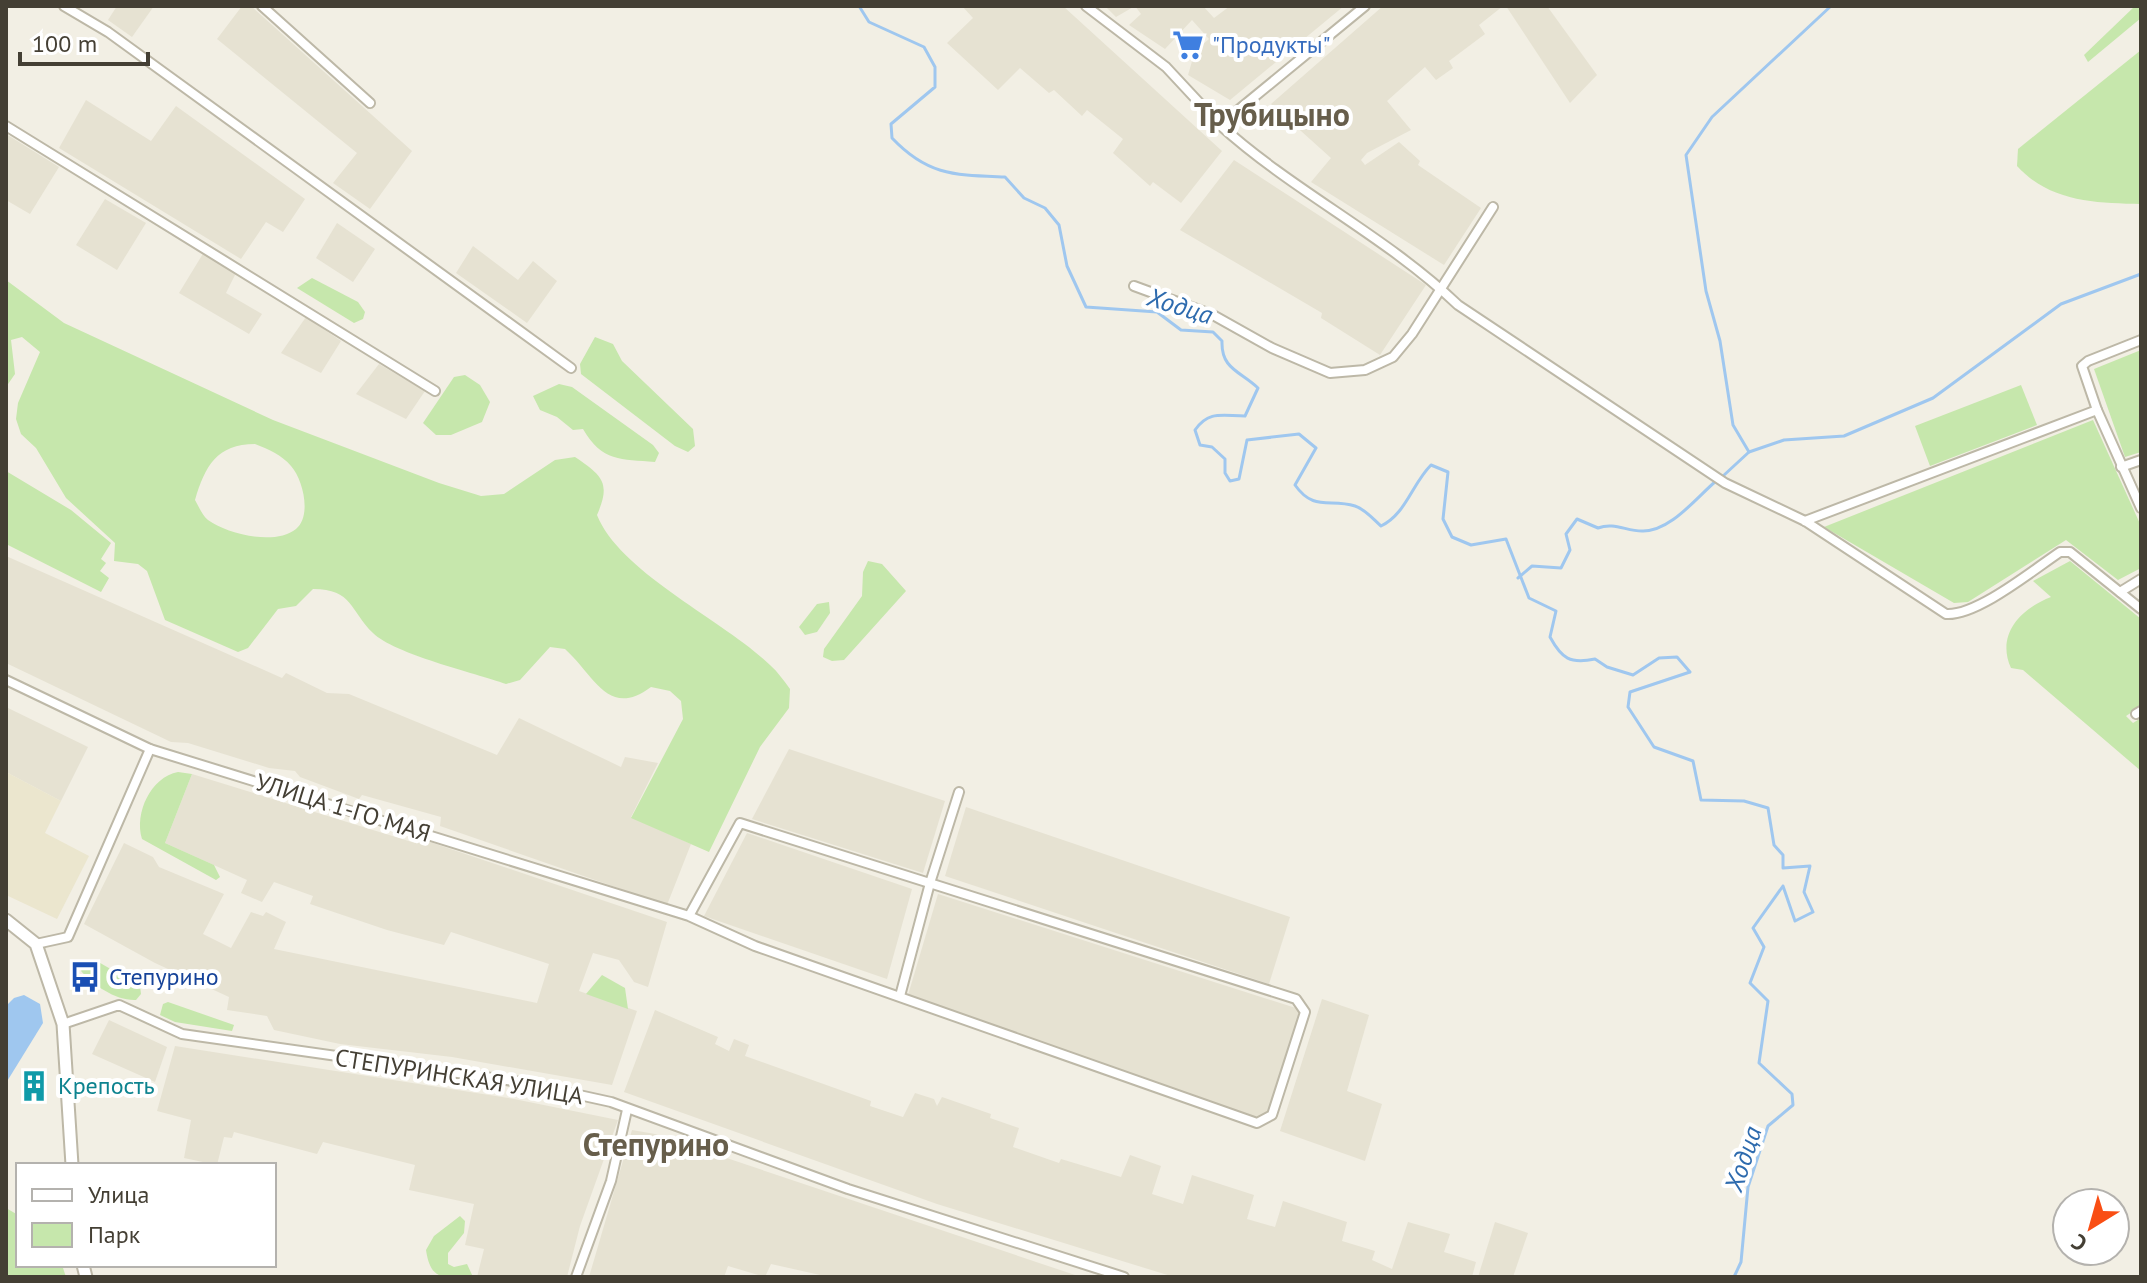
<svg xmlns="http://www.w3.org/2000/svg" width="2147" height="1283" viewBox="0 0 2147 1283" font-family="'PT Sans',sans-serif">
<rect width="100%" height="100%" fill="#f2efe4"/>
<!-- residential -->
<g fill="#e6e2d2">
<polygon points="117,6 154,6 132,37 108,20"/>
<polygon points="242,6 251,6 412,151 370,209 333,183 357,153 217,39"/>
<polygon points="962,6 1063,6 1222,151 1181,203 1153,182 1150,186 1113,153 1123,139 1087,110 1082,116 1054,90 1049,93 1020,68 998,90 947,43 973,18"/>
<polygon points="1105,6 1203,6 1214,18 1230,6 1344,6 1230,100 1188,75 1195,51 1209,39 1192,20 1165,49 1129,25 1141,14 1135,6 1116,17"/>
<polygon points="1383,6 1503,6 1479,25 1485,34 1449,61 1453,68 1436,80 1425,67 1387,101 1411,130 1367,153 1361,160 1365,165 1399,142 1420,161 1418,165 1481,208 1444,265 1311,182 1331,158 1271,104"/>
<polygon points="1506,6 1547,6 1597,75 1570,103"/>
<polygon points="86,100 151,141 176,106 305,199 283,232 266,222 241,259 59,148"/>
<polygon points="6,134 59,167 30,214 6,200"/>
<polygon points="1234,160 1426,285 1380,355 1321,318 1322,313 1180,230"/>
<polygon points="105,199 146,223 117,270 76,245"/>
<polygon points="337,223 375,249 353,282 316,258"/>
<polygon points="473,246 518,280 533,261 557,281 527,323 456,273"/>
<polygon points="204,252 236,273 226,293 262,314 249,334 179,293"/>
<polygon points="306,317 341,341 321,373 281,353"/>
<polygon points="379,364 425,391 406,419 356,394"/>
<polygon points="6,556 282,678 286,673 327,693 349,694 497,755 519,718 621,767 625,757 658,763 631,817 691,844 667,905 440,826 441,817 362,795 359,799 300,777 295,771 269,768 188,743 171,742 6,663"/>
<polygon points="6,707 88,747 61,801 6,772"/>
<polygon points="789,749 945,801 923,873 752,819"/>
<polygon points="192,774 415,843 418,838 667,922 648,987 634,982 619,960 593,953 579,991 637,1011 612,1085 452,1057 340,1044 274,1030 267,1016 227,1010 229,997 155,963 84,924 124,843 153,857 159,867 224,894 203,934 231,948 251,912 263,916 266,912 286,922 274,949 537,1003 549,964 451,932 444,945 387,930 310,904 313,896 274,882 262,902 241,893 247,880 165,843"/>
<polygon points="966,807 1290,917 1269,984 945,876"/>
<polygon points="747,833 912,889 887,979 704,916"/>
<polygon points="938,894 1302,1010 1265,1123 908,995"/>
<polygon points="1322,999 1369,1015 1347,1091 1382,1104 1365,1161 1280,1131"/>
<polygon points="655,1010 718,1037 715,1044 729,1051 734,1039 749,1045 745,1056 871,1101 870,1106 903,1117 915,1093 934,1099 937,1106 942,1097 991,1114 990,1118 1019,1128 1013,1147 1059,1163 1061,1159 1121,1177 1130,1155 1161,1166 1152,1194 1183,1204 1192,1175 1254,1195 1247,1219 1275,1227 1283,1201 1347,1222 1342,1241 1375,1251 1372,1260 1392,1269 1408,1222 1450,1234 1444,1252 1476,1262 1472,1277 1174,1277 937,1204 624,1092"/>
<polygon points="109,1020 167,1047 155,1082 92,1054"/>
<polygon points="175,1046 514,1099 618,1120 580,1226 567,1277 477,1277 484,1249 465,1245 474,1204 409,1190 415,1165 323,1142 317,1154 234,1132 232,1138 224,1137 217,1165 184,1158 191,1120 157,1111"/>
<polygon points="632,1130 655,1134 1081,1277 829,1277 771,1264 765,1277 728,1266 724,1277 589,1277"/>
<polygon points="1495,1222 1528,1233 1513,1277 1478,1277"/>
</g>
<!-- education -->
<polygon fill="#ebe6ce" points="6,772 61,801 45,833 89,856 57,919 6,895"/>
<!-- green -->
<g fill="#c6e7ac" fill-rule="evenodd">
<polygon points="2135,6 2141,6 2141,18 2088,62 2084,55"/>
<path d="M2141,50V204C2095,203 2050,202 2017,166L2018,149Z"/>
<polygon points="312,278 358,302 365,312 363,319 354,323 297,288"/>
<path d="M6,280L64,323L273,420L439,483L481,496L504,494L555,460L575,457C603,476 611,483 597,515C620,573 725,621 770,665C778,672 784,681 790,689L789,708L760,747L709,852L631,818L683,719L681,701L670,691L651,687C608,719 595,676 565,649L550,647L520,680L506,684C475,673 394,654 373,633C350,611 353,589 313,589L296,606L278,609L248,648L238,652L165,620L147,571L138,564L114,561L115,543L66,498L36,448L21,434L16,419L18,403L40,352L22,337L11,340L15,374L6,387ZM255,444C268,449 282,455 291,466C303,479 312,516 296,529C275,546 227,534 208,520C202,515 199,507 195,500C205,466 217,444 255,444Z"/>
<polygon points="595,337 613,344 622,361 693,429 695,446 688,452 675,446 581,374 580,364"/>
<polygon points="2141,350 2141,452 2125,457 2094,369"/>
<polygon points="465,375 480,385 490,402 482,422 451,435 436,435 423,423 454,377"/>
<path d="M559,384L572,387L653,445L659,453L655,462C621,459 602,462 583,429L573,430L557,417L540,410L533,396Z"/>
<polygon points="2021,385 2037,425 1930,466 1915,426"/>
<polygon points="2093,420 2141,526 2141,568 2118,580 2066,540 1968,602 1954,603 1824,527"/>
<polygon points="6,471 71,510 111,543 101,559 106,563 100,571 109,578 101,592 6,544"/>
<polygon points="868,561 882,564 906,591 844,660 832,661 823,657 824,649 862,596 863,572"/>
<path d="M2070,561L2141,619V706L2126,716L2133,723L2141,718V771L2023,670L2011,668C1996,635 2020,609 2051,597L2033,581Z"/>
<polygon points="829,602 830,613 817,632 805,635 799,627 817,604"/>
<path d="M178,772L192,774L165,843L214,865L220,877L216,880L142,839C134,813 151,777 178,772Z"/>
<path d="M95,960L140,986L141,994L136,1000C116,1001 93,985 81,971L86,963Z"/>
<polygon points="602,975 625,988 628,1009 586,994"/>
<polygon points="168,1002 234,1025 232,1031 175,1022 160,1015 163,1004"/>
<polygon points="6,1208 18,1215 18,1265 62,1265 66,1277 6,1277"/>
<path d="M460,1216L465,1221L464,1233L448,1253V1264L454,1267L467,1264L473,1277C445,1277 431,1283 426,1250L434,1236Z"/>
</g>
<!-- water -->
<polygon fill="#9fc7ef" points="24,995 40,1004 43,1023 6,1083 6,1006 14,998"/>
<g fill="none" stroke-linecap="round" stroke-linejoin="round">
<!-- stream -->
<g stroke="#9fc7ef" stroke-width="3">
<path d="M859,6L869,22L924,47L935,67V87L891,124L892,138C928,176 955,175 1005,177L1024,198L1045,208L1059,225L1067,266L1086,307L1157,312L1181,330L1213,332L1222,341C1221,369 1240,371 1258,388L1245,416C1223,416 1209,410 1195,430L1200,445L1212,447L1225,459V473L1230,481L1239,479L1247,440L1299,434L1316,448L1295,485C1314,512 1330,498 1355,506C1365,509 1374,520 1381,526C1406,514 1412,484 1431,465L1448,472L1443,519L1452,537L1471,545L1506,539L1529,598L1556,611L1550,637C1562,659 1570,664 1595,659L1607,667L1633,675L1659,658L1677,657L1690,672L1630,692L1628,707L1654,747L1693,761L1701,800L1744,801L1768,808L1774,845L1783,855V868L1810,866L1804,892L1813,912L1795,921L1783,886L1753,928L1764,947L1750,983L1768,1001L1759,1063L1792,1094L1793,1105L1768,1126L1748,1187L1741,1262L1734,1277"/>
<polyline points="1749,452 1733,425 1720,341 1706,291 1686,155 1712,117 1831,6"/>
<polyline points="1723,476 1749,452 1784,440 1844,436 1933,398 2061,304 2141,274"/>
<path d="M1518,578L1532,566L1561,568L1570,550L1566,534L1577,519L1598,528C1614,522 1626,531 1642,531C1670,532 1696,498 1716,481"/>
</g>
<defs>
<g id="minor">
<polyline points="64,6 108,32 571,368"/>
<polyline points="262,6 370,103"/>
<polyline points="1086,6 1166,67 1220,125 1365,6"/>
<path d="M1220,125C1294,192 1386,236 1458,305L1725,483L1805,521L1946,614C1977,616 2033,570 2060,552H2070L2141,609"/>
<polyline points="6,126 435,391"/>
<polyline points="1134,286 1213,315 1272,348 1330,373 1365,370 1393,357 1412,334 1493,207"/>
<polyline points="2097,410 2082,366 2088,361 2141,340"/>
<polyline points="2121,467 2141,460"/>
<polyline points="1805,521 2097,410 2141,508"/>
<polyline points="2120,592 2141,579"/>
<polyline points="6,680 150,749 689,916 755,946 1257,1123 1272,1115 1305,1012 1296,999 740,823 689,916"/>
<polyline points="2136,714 2141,711"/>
<polyline points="36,944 68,937 150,749"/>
<polyline points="900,996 930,883 959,792"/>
<polyline points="63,1024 119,1005 182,1034 520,1082 611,1102 848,1189 1124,1277"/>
<polyline points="576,1277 611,1181 627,1110"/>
</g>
<g id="tertiary">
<polyline points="6,920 36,944 63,1024 72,1165"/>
<polyline points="83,1265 86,1277"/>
</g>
</defs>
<!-- minor casing -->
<use href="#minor" stroke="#bdb8a7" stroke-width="12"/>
<!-- tertiary casing -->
<use href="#tertiary" stroke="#bdb8a7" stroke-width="15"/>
<!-- minor -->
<use href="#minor" stroke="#fff" stroke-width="8"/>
<!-- tertiary -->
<use href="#tertiary" stroke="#fff" stroke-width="11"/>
</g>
<!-- icons -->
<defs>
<symbol id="supermarket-bare" viewBox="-9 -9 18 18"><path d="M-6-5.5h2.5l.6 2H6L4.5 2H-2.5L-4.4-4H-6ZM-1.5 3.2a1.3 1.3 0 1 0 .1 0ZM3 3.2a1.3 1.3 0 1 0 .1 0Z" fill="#3f7fe0" stroke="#fff" stroke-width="2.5" paint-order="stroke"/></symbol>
<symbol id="bus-bare" viewBox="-9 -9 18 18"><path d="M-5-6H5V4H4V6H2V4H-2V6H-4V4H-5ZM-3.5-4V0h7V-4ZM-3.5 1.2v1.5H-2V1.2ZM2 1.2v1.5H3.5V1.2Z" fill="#1a4fb4" stroke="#fff" stroke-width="2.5" paint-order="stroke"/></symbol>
<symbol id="building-bare" viewBox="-9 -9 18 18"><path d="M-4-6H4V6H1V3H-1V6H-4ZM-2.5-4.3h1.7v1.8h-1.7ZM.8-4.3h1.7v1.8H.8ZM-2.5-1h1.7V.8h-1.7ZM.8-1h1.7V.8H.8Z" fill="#0f9aa8" stroke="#fff" stroke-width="2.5" paint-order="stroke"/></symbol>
</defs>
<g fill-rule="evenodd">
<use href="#supermarket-bare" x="1166" y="23" width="44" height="44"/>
<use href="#bus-bare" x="63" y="955" width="44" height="44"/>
<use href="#building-bare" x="12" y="1064" width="44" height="44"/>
</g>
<g text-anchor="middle" stroke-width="8" stroke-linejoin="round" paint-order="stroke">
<!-- shop labels -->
<g font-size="24" fill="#366cbe" stroke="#fff" text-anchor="start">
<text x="1212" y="53">"Продукты"</text>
</g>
<!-- street labels -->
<g font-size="24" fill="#443f34" stroke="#fff">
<text transform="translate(343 808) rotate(17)" y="8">УЛИЦА 1-ГО МАЯ</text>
<text transform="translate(459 1077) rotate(9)" y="8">СТЕПУРИНСКАЯ УЛИЦА</text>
</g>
<!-- transit labels -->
<g font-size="24" fill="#164399" stroke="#fff" text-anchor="start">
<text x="109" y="985">Степурино</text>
</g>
<!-- culture labels -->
<g font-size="24" fill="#0d838f" stroke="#fff" text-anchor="start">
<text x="58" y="1094">Крепость</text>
</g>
<!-- water labels -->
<g font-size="26" font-style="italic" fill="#2e6bae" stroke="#fff">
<text transform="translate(1180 306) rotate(17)" y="9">Ходца</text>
<text transform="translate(1743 1159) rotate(-72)" y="9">Ходца</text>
</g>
<!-- district labels -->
<g font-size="32" font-weight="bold" fill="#675e4b" stroke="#fff">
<text x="1272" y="126">Трубицыно</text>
<text x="656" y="1156">Степурино</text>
</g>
</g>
<!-- border -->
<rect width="2147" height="1283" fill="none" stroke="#443f34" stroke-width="16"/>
<!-- legend -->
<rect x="16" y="1163" width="260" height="104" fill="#ffffff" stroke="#b4b2ae" stroke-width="2"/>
<rect x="32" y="1189" width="40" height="12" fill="#ffffff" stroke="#b4b2ae" stroke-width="2"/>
<text x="88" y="1203" font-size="24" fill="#443f34">Улица</text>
<rect x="32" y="1223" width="40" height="24" fill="#c6e7ac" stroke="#b4b2ae" stroke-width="2"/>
<text x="88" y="1243" font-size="24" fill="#443f34">Парк</text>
<!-- north arrow -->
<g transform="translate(2091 1227) rotate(217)"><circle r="38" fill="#ffffff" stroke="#b4b2ae" stroke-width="2"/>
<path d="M0-6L14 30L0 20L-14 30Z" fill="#f94e14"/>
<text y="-12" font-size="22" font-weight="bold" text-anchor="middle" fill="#443f34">С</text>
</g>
<!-- scale -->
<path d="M20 52v12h128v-12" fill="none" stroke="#443f34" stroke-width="4"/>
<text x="32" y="52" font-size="24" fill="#443f34" stroke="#ffffff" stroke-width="6" paint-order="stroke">100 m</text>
</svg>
